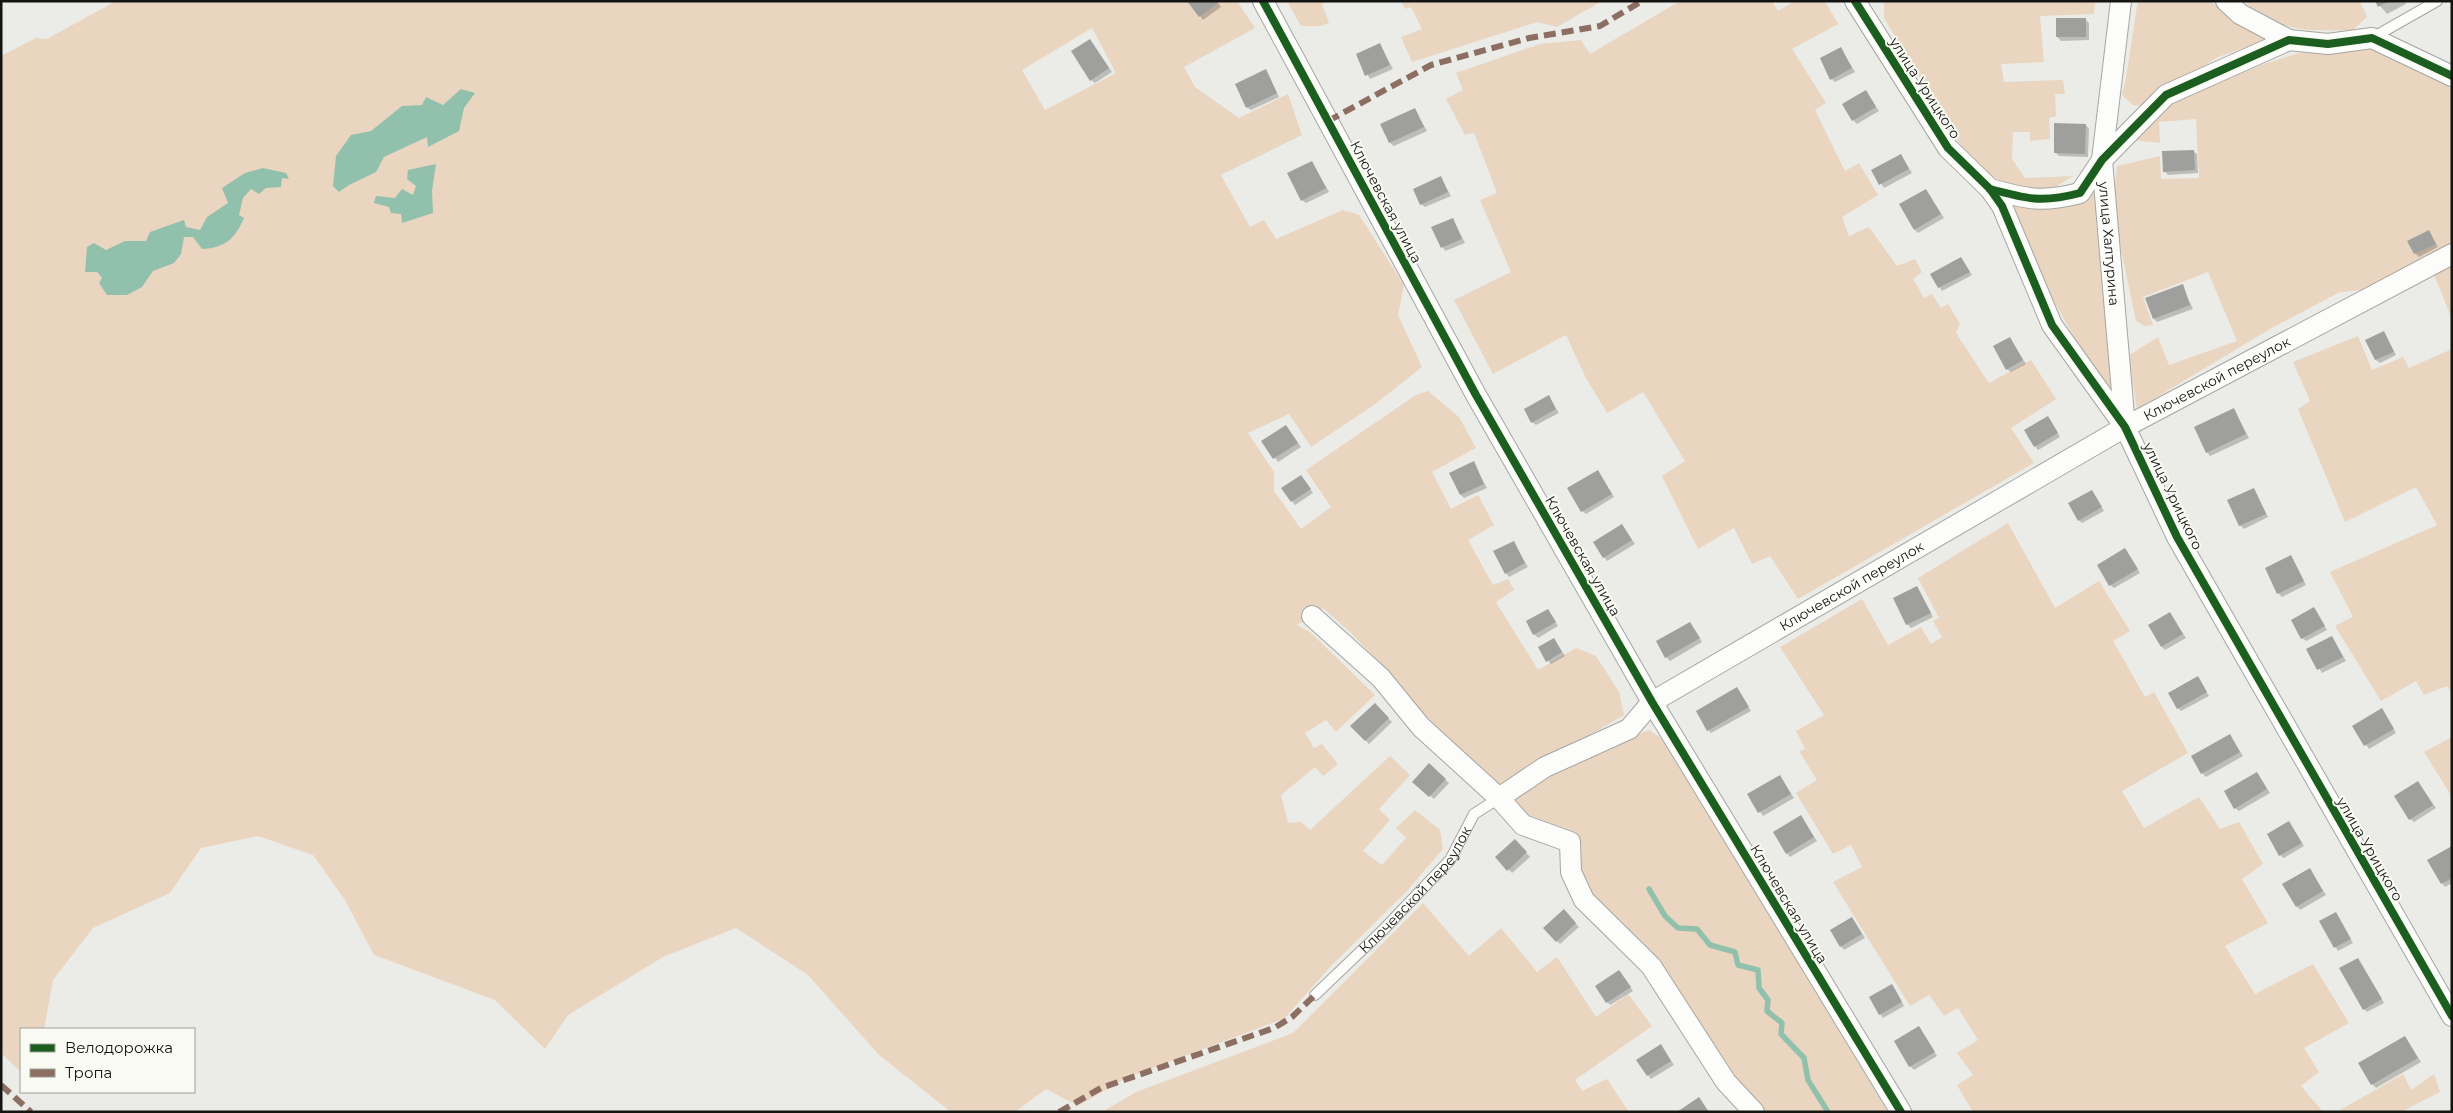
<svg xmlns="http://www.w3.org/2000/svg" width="2453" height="1113" viewBox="0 0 2453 1113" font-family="Montserrat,sans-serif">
<rect width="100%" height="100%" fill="#ebece7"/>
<!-- green -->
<g fill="#ead5c0" fill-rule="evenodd">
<path d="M116,1H1237L1255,28L1184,67L1195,87L1239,118L1288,94L1302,135L1221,175L1250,227L1264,220L1276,239L1343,210L1359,215L1404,285L1398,315L1422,367L1374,405L1311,447L1289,414L1248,433L1274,472V491L1301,529L1331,507L1306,470L1416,395L1428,391L1459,417L1476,448L1432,472L1451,509L1478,495L1494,525L1468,540L1493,585L1508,579L1514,590L1496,602L1538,670L1576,648L1596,656L1619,692L1624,715L1583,739L1532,763L1500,785L1434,728L1399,683L1352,634L1323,608L1297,625L1310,632L1375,695L1336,732L1326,720L1305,733L1314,748L1322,744L1338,764L1323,776L1315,767L1281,795L1288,823L1301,822L1310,830L1390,756L1410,775L1379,809L1390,820L1363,851L1382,865L1406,838L1396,828L1415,810L1440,830L1443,849L1407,891L1331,966L1285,1018L1126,1078L1078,1106L1046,1089L1015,1112H951L879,1055L808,975L736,928L663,957L568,1015L545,1049L495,1000L374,955L345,900L313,855L258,836L201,848L170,893L93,928L53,980L44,1029H21V1072L1,1053V56L36,38L47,39ZM1092,28L1116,73L1045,110L1022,70Z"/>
<polygon points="1287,1 1328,1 1322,4 1329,23 1321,26 1301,26"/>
<polygon points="1401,1 1602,1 1557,27 1537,22 1412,62 1401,37 1422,29 1411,7 1405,9"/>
<polygon points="1680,1 1772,1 1778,11 1794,1 1825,1 1838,24 1792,49 1826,103 1815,110 1845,171 1859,163 1878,195 1842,217 1849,236 1869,227 1897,266 1915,259 1922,272 1913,279 1924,298 1932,294 1941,308 1948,304 1960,324 1956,333 1989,383 2031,360 2056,399 2011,428 2034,463 1798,599 1770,556 1752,564 1734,528 1698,549 1662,476 1685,461 1643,392 1607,413 1586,378 1566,335 1493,374 1454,300 1511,272 1480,200 1497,193 1474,133 1465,135 1446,99 1463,90 1456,73 1540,44 1581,40 1590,54"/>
<polygon points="1884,1 2095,1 2094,14 2040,16 2044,62 2001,64 2004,82 2063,80 2065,94 2055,94 2056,116 2049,118 2050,139 2030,141 2030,132 2013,132 2012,159 2025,178 2073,176 2052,189 2034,190 2015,187 1991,176 1972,160 1956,138 1884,18"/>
<path d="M2138,1H2211L2221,11L2270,39L2218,57L2144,106L2133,105L2122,95C2130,64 2132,32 2138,1Z"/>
<path d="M2244,1H2360L2367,17L2353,30C2310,31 2277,33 2244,1Z"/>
<polygon points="2370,48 2452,85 2452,243 2363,290 2340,292 2270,329 2137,409 2128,356 2158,337 2169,365 2237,341 2208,272 2143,297 2153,325 2145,326 2136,321 2119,240 2114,198 2117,166 2160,156 2161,179 2199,178 2196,119 2159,122 2160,143 2132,140 2162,107 2264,64 2299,53 2330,53"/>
<path d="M2096,183L2113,398L2073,335L2052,298L2013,204C2036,209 2062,213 2083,198C2088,195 2092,187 2096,183Z"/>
<polygon points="2452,266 2452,319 2434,275"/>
<polygon points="2358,336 2372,370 2403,357 2409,368 2452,349 2452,693 2447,686 2424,695 2416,681 2381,701 2335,626 2353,617 2330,572 2437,525 2416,487 2345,522 2298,409 2310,401 2293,362"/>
<polygon points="2008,523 2055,608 2099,581 2130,631 2113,641 2145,697 2154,692 2188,753 2122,791 2144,828 2199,797 2220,829 2239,822 2263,864 2242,879 2268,923 2225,946 2255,994 2313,964 2349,1023 2304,1048 2319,1072 2301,1086 2323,1112 1973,1112 1957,1085 1973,1075 1957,1053 1978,1040 1958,1008 1944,1016 1929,995 1910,1006 1833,882 1862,867 1851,845 1833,854 1796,793 1817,780 1799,751 1805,749 1796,731 1824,715 1780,647 1862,599 1888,645 1921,627 1931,644 1942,637 1933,621 1939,618 1918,578"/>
<path d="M1649,730L1661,738L1888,1112H1766L1730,1073L1591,896L1579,867V835L1530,817L1513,798C1556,769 1601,748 1649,730Z"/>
<polygon points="2452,737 2452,797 2424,752"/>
<polygon points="1423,903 1469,956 1501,928 1537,972 1557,957 1596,1017 1628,994 1652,1026 1575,1080 1582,1091 1607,1079 1629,1112 1102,1112 1136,1092 1293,1033"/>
<polygon points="2403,1074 2411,1090 2434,1074 2440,1092 2401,1112 2337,1112"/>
</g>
<!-- water -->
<g fill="#91c1ac">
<polygon points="461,89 475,93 464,108 459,131 428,147 427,137 384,157 376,172 349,185 339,192 333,186 336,156 351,135 371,131 402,106 422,105 426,97 443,105"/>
<polygon points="436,164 432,191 433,213 402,223 401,214 391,213 389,207 374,203 376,196 395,198 402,189 413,195 416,186 407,179 408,170"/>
<path d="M263,168L286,173L289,179L282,178L281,187L266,188L259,194L251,189L243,198L239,215L244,218C235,239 225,248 202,249L193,237H184L181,254L174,263L153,271L142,287L127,295H107L99,283L102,278L97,272H85L87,247L94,243L106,250L125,241H146L150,232L184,220L186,227L200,230L207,217L228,203L222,188L245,173Z"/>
</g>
<!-- shadow -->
<g fill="#0003">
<polygon points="1189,1 1217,1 1221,7 1203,20"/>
<polygon points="2376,1 2405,1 2406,4 2387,14"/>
<polygon points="2085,19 2089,23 2089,40 2061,41 2057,37"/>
<polygon points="1090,40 1112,72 1095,83 1091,80"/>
<polygon points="1380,45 1393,69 1370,79 1357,54"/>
<polygon points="1841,49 1855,72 1835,82 1832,79"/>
<polygon points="1266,71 1279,97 1251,110 1247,107"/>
<polygon points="1866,91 1879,111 1857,124 1853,120"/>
<polygon points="1415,110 1427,131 1394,146 1390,143"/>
<polygon points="2086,125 2089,129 2088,157 2059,156 2055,152"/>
<polygon points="2193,151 2197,154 2198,173 2168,175 2164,171"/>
<polygon points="1901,155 1912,173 1884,188 1873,171"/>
<polygon points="1312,162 1329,192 1306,203 1302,200"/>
<polygon points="1441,178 1451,196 1425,207 1421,204"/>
<polygon points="1926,190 1944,218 1918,233 1915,230"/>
<polygon points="1453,219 1465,243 1445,251 1433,228"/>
<polygon points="2429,232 2438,247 2419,257 2415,253"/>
<polygon points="1961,258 1972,275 1942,291 1931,274"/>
<polygon points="2182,286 2193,309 2157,322 2154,319"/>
<polygon points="2384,332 2396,355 2380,363 2376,360"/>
<polygon points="2010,339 2026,364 2011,372 2007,369"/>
<polygon points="1548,397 1559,413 1536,425 1532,422"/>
<polygon points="2234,410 2249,438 2210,456 2207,452"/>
<polygon points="2051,421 2060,437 2038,450 2035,446"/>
<polygon points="1286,426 1301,447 1278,462 1263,441"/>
<polygon points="1473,463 1487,488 1464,498 1461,495"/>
<polygon points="1598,472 1614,497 1586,514 1582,511"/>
<polygon points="1304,480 1313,493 1295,505 1283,488"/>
<polygon points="2254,489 2268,517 2244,529 2240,525"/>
<polygon points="2092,491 2104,511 2082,523 2079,520"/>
<polygon points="1622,526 1635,544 1607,561 1604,557"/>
<polygon points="1513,543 1528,567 1509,577 1506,573"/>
<polygon points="2125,550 2140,573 2114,588 2110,585"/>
<polygon points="2291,557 2306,585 2282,597 2278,593"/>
<polygon points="1917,587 1933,617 1911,628 1907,624"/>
<polygon points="2314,609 2327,630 2306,641 2302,638"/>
<polygon points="1548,610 1558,626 1538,638 1534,634"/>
<polygon points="2170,614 2186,638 2165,650 2162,647"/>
<polygon points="1690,623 1702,642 1670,661 1666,657"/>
<polygon points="2332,637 2346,661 2322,673 2308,650"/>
<polygon points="1554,639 1565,656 1551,664 1548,661"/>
<polygon points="2198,678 2209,696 2181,711 2178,708"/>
<polygon points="1737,689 1751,711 1711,733 1708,730"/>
<polygon points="1375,705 1392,722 1369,744 1352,726"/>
<polygon points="2385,714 2396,733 2369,749 2354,726"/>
<polygon points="2230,736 2243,756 2206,777 2202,773"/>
<polygon points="1429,765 1449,783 1434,799 1414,782"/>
<polygon points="2257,773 2270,793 2239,811 2235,808"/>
<polygon points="1780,777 1794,798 1763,816 1749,795"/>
<polygon points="2418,782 2436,808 2414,822 2410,819"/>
<polygon points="1801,817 1817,841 1790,857 1787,853"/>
<polygon points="2289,823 2304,846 2284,858 2280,855"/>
<polygon points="1515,840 1530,857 1512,873 1497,857"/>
<polygon points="2452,848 2452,883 2445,887 2442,883"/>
<polygon points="2309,869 2326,895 2300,910 2297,906"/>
<polygon points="1564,911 1579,927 1560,944 1545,928"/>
<polygon points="2335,914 2353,943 2338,951 2321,922"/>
<polygon points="1852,918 1865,938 1844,950 1841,946"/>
<polygon points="2358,959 2384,1003 2367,1012 2364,1009"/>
<polygon points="1619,971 1633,991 1610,1005 1607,1002"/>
<polygon points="1895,989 1904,1006 1883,1018 1880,1014"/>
<polygon points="1919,1028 1937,1056 1914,1070 1910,1066"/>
<polygon points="2405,1037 2421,1062 2376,1088 2372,1084"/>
<polygon points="1664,1050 1674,1065 1651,1079 1648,1075"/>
</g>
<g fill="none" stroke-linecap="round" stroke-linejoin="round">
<!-- stream -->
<polyline stroke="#91c1ac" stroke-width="5.5" points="1649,889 1665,916 1678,928 1697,929 1710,945 1735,952 1738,965 1758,970 1759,988 1768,1000 1767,1011 1782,1023 1781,1034 1804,1058 1808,1080 1828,1112"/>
</g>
<!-- building -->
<g fill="#9fa09d">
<polygon points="1187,1 1217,1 1218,3 1199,17"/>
<polygon points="2375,1 2389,1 2378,7"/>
<rect x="2056" y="18" width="30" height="19"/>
<polygon points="1090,39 1109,68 1090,81 1071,51"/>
<polygon points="1380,43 1390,65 1365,76 1356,54"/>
<polygon points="1841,47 1852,68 1830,80 1820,58"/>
<polygon points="1266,69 1277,93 1246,108 1235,84"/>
<polygon points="1866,90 1876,107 1852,121 1842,104"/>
<polygon points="1415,108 1424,127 1389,143 1380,124"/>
<polygon points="2054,123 2086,124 2085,154 2054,153"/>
<polygon points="2194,150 2195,170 2163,172 2162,151"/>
<polygon points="1901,154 1909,169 1879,185 1871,170"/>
<polygon points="1312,161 1326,188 1301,201 1287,173"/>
<polygon points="1441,176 1448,192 1420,205 1413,189"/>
<polygon points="1926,189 1941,214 1914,230 1899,204"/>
<polygon points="1453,218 1462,239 1441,248 1431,227"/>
<polygon points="2429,230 2436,244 2414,254 2407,241"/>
<polygon points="1961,257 1970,272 1938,288 1930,274"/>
<polygon points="2183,284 2190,305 2153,319 2145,298"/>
<polygon points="2384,331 2394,352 2375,360 2365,340"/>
<polygon points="2010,337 2023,360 2006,370 1993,346"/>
<polygon points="1549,395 1556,409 1531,423 1524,409"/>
<polygon points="2234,408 2246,434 2206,453 2194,427"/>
<polygon points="2048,416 2058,433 2034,447 2024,430"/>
<polygon points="1286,425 1298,443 1273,459 1261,441"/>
<polygon points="1474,461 1484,484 1460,495 1449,473"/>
<polygon points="1598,470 1612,494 1581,512 1567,488"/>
<polygon points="1301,475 1311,489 1291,502 1281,488"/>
<polygon points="2254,488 2266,514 2239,526 2227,500"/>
<polygon points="2092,490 2102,507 2078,521 2068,503"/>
<polygon points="1622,524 1632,540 1603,558 1593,542"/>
<polygon points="1514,541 1525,563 1505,574 1493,551"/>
<polygon points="2125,548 2138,569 2109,586 2097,565"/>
<polygon points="2291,555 2304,581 2277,594 2265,568"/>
<polygon points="1917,586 1931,613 1906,625 1893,598"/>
<polygon points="2314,607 2325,626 2301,639 2291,620"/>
<polygon points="1548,609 1556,622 1533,635 1526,621"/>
<polygon points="2170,612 2183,634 2161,647 2148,625"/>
<polygon points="1690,622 1700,638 1665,658 1656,641"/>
<polygon points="2332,636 2343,657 2317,670 2306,649"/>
<polygon points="1554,638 1562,652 1546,662 1538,647"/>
<polygon points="2198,676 2207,692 2177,709 2168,693"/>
<polygon points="1737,687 1749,707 1707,731 1696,711"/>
<polygon points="1375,703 1389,718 1365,741 1350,726"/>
<polygon points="2382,708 2394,729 2364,746 2352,726"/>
<polygon points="2230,734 2240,752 2201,774 2191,756"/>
<polygon points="1429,763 1446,779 1429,797 1412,782"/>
<polygon points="2257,772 2267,789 2234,809 2224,791"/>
<polygon points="1780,775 1791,794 1758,813 1747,794"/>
<polygon points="2418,781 2433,805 2409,820 2394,796"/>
<polygon points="1801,815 1814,837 1786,854 1773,832"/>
<polygon points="2289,821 2302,843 2279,856 2267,834"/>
<polygon points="1515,839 1527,852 1507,871 1495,857"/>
<polygon points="2452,846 2452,878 2441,884 2427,860"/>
<polygon points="2310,868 2323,891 2296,907 2282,884"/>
<polygon points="1564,909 1576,923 1556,942 1543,928"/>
<polygon points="2336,912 2351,939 2334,948 2319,921"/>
<polygon points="1852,917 1862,934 1840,947 1830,930"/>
<polygon points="2358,958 2382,999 2363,1010 2339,968"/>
<polygon points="1619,970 1631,987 1606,1003 1595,986"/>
<polygon points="1892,984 1902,1002 1879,1015 1869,997"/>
<polygon points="1919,1026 1935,1052 1909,1067 1894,1041"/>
<polygon points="2405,1036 2418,1058 2371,1085 2358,1063"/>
<polygon points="1661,1044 1671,1061 1647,1076 1636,1060"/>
<polygon points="1699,1097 1709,1112 1677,1112"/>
</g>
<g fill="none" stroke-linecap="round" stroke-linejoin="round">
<defs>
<g id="lane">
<polyline points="2372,38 2437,1"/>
<path id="s1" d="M1315,995L1384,929L1450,860L1474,814L1499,798"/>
</g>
<g id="street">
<polyline points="1263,1 1476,395 1652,702 1901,1112"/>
<polyline points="1855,1 1948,148 1990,189 2002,206 2052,325 2125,427 2177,537 2452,1016"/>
<path id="s2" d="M2121,1L2102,160L2125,427"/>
<polyline points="2226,1 2240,14 2289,40"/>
<path d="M1990,189C2027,199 2042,203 2080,193L2102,160L2166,95L2289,40L2328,44L2372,38L2452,76"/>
<polyline points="1312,616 1381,678 1421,727 1499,798 1523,825 1570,842 1571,872 1584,900 1651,966 1726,1082 1754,1112"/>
<path id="s3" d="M1499,798L1545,767L1629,729L1652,702L2125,427L2452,254"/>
</g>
</defs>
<!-- lane casing -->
<use href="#lane" stroke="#a5a6a2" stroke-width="12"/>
<!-- street casing -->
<use href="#street" stroke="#a5a6a2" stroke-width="22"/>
<!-- lane -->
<use href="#lane" stroke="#fcfcfb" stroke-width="10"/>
<!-- street -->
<use href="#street" stroke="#fcfcfb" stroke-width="20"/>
<!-- quiet -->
<g stroke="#8d6e63" stroke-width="6" stroke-dasharray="12 6" stroke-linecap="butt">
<polyline points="1328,121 1431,65 1529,38 1600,26 1642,1"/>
<polyline points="1,1085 31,1112"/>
<polyline points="1059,1112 1101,1088 1274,1028 1292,1017 1315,995"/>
</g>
<defs>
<g id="cycleway">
<polyline points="1263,1 1476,395 1652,702 1901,1112"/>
<polyline points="1855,1 1948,148 1990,189 2002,206 2052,325 2125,427 2177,537 2452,1016"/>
<path d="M1990,189C2027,199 2042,203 2080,193L2102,160L2166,95L2289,40L2328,44L2372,38L2452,76"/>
</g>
</defs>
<!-- cycleway casing -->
<use href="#cycleway" stroke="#f9fbf3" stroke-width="11"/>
<!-- cycleway -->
<use href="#cycleway" stroke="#1b5e20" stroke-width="8"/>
</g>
<g text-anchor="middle" stroke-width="4" stroke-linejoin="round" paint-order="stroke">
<!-- street labels -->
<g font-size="14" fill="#141412" stroke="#f9fbf3">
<text transform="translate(1925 88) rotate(57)" y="5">улица Урицкого</text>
<text transform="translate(1386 202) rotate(62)" y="5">Ключевская улица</text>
<text dy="5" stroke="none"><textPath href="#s2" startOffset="244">улица Халтурина</textPath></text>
<text dy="5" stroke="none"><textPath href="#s3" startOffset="834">Ключевской переулок</textPath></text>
<text transform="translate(2173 496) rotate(64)" y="5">улица Урицкого</text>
<text transform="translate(1583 556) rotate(60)" y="5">Ключевская улица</text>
<text dy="5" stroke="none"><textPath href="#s3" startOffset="414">Ключевской переулок</textPath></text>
<text transform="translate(2370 849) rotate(60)" y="5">улица Урицкого</text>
<text dy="5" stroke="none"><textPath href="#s1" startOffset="146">Ключевской переулок</textPath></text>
<text transform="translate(1789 904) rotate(59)" y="5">Ключевская улица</text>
</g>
</g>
<!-- border -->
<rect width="2453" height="1113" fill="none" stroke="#141412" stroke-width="5"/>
<!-- legend -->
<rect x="20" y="1028" width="175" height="65" fill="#f9fbf3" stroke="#9d9f99"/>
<rect x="30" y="1044" width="25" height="8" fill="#1b5e20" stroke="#9d9f99"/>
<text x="65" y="1053" font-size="15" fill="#141412">Велодорожка</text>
<rect x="30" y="1069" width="25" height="8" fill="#8d6e63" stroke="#9d9f99"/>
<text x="65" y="1078" font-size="15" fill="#141412">Тропа</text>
</svg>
